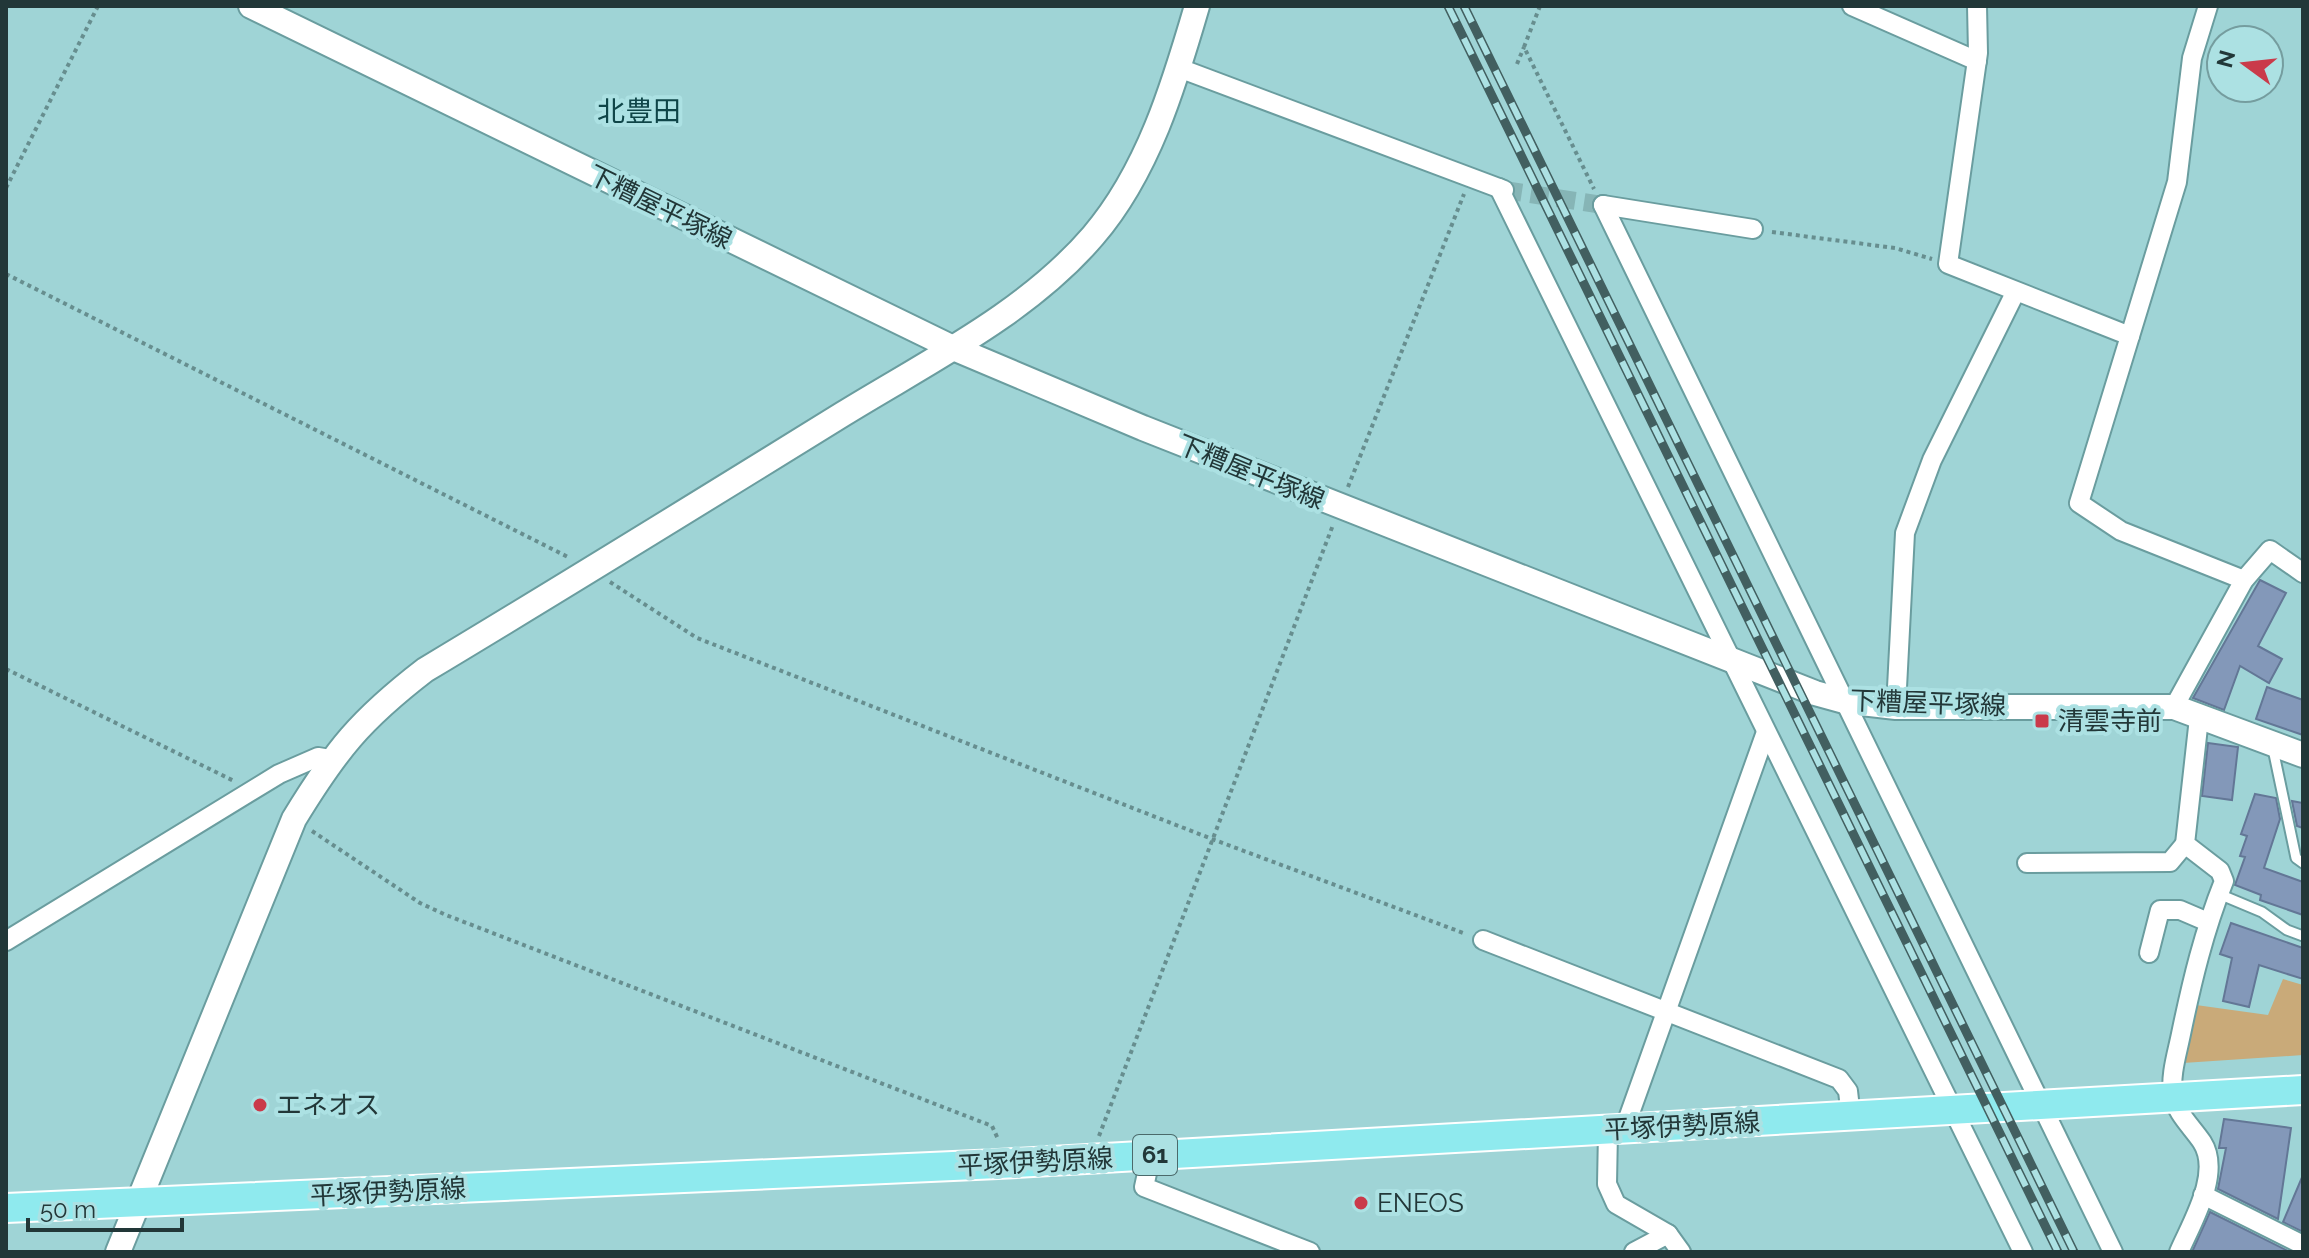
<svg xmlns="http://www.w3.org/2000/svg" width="2309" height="1258" viewBox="0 0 2309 1258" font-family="Raleway,'Noto Sans JP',sans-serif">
<rect width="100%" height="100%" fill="#9fd4d6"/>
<!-- green -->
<polygon fill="#c9aa79" points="2283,979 2303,985 2303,1055 2183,1063 2196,1005 2268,1015"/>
<!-- building -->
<g fill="#8398b9" stroke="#637796" stroke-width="2">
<polygon points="2260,580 2286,593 2258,646 2282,659 2269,683 2240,666 2224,710 2193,698"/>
<polygon points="2267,687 2303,700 2303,735 2256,719"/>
<polygon points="2208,743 2238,747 2232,800 2202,796"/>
<polygon points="2255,794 2276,798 2280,819 2264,868 2303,882 2303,915 2260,900 2261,895 2235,885 2245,857 2240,856 2247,836 2241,834"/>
<polygon points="2292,801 2303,803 2303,828 2297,826"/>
<polygon points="2231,923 2303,948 2303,979 2259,965 2249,1007 2223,1001 2232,958 2220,954"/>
<polygon points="2224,1119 2291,1128 2278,1219 2218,1189 2226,1148 2219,1148"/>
<polygon points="2303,1175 2303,1232 2283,1222"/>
<polygon points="2210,1212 2290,1252 2192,1252"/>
</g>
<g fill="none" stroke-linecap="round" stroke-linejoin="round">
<!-- street-tunnel -->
<polyline stroke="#86b5b6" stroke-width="18" stroke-dasharray="18 9" stroke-linecap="butt" points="1504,190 1603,205"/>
<defs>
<g id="lane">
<polyline points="2273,749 2296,858 2303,863"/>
<polyline points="2219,894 2262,912 2287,930 2303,936"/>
</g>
<g id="street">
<polyline points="1852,6 1977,61"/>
<polyline points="1977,6 1978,53 1948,264 2130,336"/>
<polyline points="2208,6 2192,58 2177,182 2079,503 2121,531 2244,580"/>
<polyline points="1179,68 1504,190"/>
<polyline points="1499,188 2023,1252"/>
<polyline points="1603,205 2113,1252"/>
<polyline points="1603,205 1753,229"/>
<polyline points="1896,707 1905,533 1932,460 2015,293"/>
<polyline points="2174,707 2244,580 2270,550 2303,573"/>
<polyline points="2027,863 2170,862 2185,844"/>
<polyline points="1483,940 1839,1079 1848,1091 1851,1117"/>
<polyline points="6,941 279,774 318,757 330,759"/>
<polyline points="2149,953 2160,910 2180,910 2208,922"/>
<polyline points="1625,1127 1766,732"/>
<polyline points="1608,1131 1607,1184 1616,1204 1668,1234 1681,1252"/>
<polyline points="1151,1155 1144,1187 1310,1252"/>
<polyline points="2203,1195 2303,1245"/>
<polyline points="1634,1252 1668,1234"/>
<path d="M2179,1252C2192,1222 2222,1173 2202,1142C2192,1127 2176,1113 2173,1095C2170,1075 2177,1054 2181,1034C2192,981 2204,931 2224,881L2220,871L2185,844L2199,718"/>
</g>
<g id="secondary">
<polyline points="251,6 951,347 1143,428 1815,693 1844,701 1896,707 2174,707 2303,755"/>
<path d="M118,1252L294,819C336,750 360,720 425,670C565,586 704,500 843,414C929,361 1027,313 1093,236C1148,172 1174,85 1197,6"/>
</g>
<polyline id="primary" points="6,1208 998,1164 2303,1090"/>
</defs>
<!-- lane casing -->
<use href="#lane" stroke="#6a9d9f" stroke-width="13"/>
<!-- street casing -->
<use href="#street" stroke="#6a9d9f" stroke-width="22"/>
<!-- secondary casing -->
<use href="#secondary" stroke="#6a9d9f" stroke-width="28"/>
<!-- primary casing -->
<use href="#primary" stroke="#fff" stroke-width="32"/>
<!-- path -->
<g stroke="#678e8f" stroke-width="4" stroke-dasharray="4 4" stroke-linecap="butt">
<polyline points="1540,6 1524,47 1594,189"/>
<polyline points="1517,64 1524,47"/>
<polyline points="6,188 98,6"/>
<polyline points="1772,232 1895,248 1932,259"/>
<polyline points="6,274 568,557"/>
<polyline points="1348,487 1464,194"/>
<polyline points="610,582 697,638 1212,839 1466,934"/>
<polyline points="6,669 234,781"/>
<polyline points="312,831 420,903 446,915 992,1126 998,1139"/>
<polyline points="1099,1136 1333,525"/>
</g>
<!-- lane -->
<use href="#lane" stroke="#fff" stroke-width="9"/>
<!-- street -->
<use href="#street" stroke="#fff" stroke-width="18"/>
<!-- secondary -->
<use href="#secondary" stroke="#fff" stroke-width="24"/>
<!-- primary -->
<use href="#primary" stroke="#8feaee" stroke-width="28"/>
<defs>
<g id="rail">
<polyline points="1448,6 2058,1252"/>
<polyline points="1464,6 2074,1252"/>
</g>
</defs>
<!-- rail casing -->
<use href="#rail" stroke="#425f60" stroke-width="9"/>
<!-- rail -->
<use href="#rail" stroke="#ace1e3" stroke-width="6" stroke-dasharray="18" stroke-linecap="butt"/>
</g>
<!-- markers -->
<g fill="#ca3a4a" stroke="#ace1e3" stroke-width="3">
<rect x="2034" y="713" width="16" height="16" rx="4"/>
<circle cx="260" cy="1105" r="8"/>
<circle cx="1361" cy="1203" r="8"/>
</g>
<g text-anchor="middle" stroke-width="8" stroke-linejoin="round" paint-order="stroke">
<!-- shield labels -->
<rect fill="#ace1e3" stroke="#4b6a6b" stroke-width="2" x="1133" y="1135" width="44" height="40" rx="6"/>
<g font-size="24" font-weight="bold" fill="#223738">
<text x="1155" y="1163">61</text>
</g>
<!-- street labels -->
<g font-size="26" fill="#223738" stroke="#ace1e3">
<text transform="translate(660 207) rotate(26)" y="9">下糟屋平塚線</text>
<text transform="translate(1251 472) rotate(22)" y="9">下糟屋平塚線</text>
<text transform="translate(1928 703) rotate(2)" y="9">下糟屋平塚線</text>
<text transform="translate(1682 1126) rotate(-3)" y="9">平塚伊勢原線</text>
<text transform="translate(1035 1162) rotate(-3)" y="9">平塚伊勢原線</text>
<text transform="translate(388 1192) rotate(-3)" y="9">平塚伊勢原線</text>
</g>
<!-- poi labels -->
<g font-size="26" fill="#223738" stroke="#ace1e3" text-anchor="start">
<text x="2058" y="730">清雲寺前</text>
<text x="276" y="1114">エネオス</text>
<text x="1377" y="1212">ENEOS</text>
</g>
<!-- neighbourhood labels -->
<g font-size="28" fill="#0f4548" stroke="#ace1e3">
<text x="639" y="121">北豊田</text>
</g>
</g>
<!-- border -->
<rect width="2309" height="1258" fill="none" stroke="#223738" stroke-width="16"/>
<!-- north arrow -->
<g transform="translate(2245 64) rotate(285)"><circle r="38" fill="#ace1e3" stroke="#759d9f" stroke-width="2"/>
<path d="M0-6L14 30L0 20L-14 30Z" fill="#ca3a4a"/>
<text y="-12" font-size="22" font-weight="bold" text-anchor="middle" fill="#223738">N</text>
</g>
<!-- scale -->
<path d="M28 1218v12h154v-12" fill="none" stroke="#223738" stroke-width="4"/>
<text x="40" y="1218" font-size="24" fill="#223738" stroke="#ace1e3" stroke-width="6" paint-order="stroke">50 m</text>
</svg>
